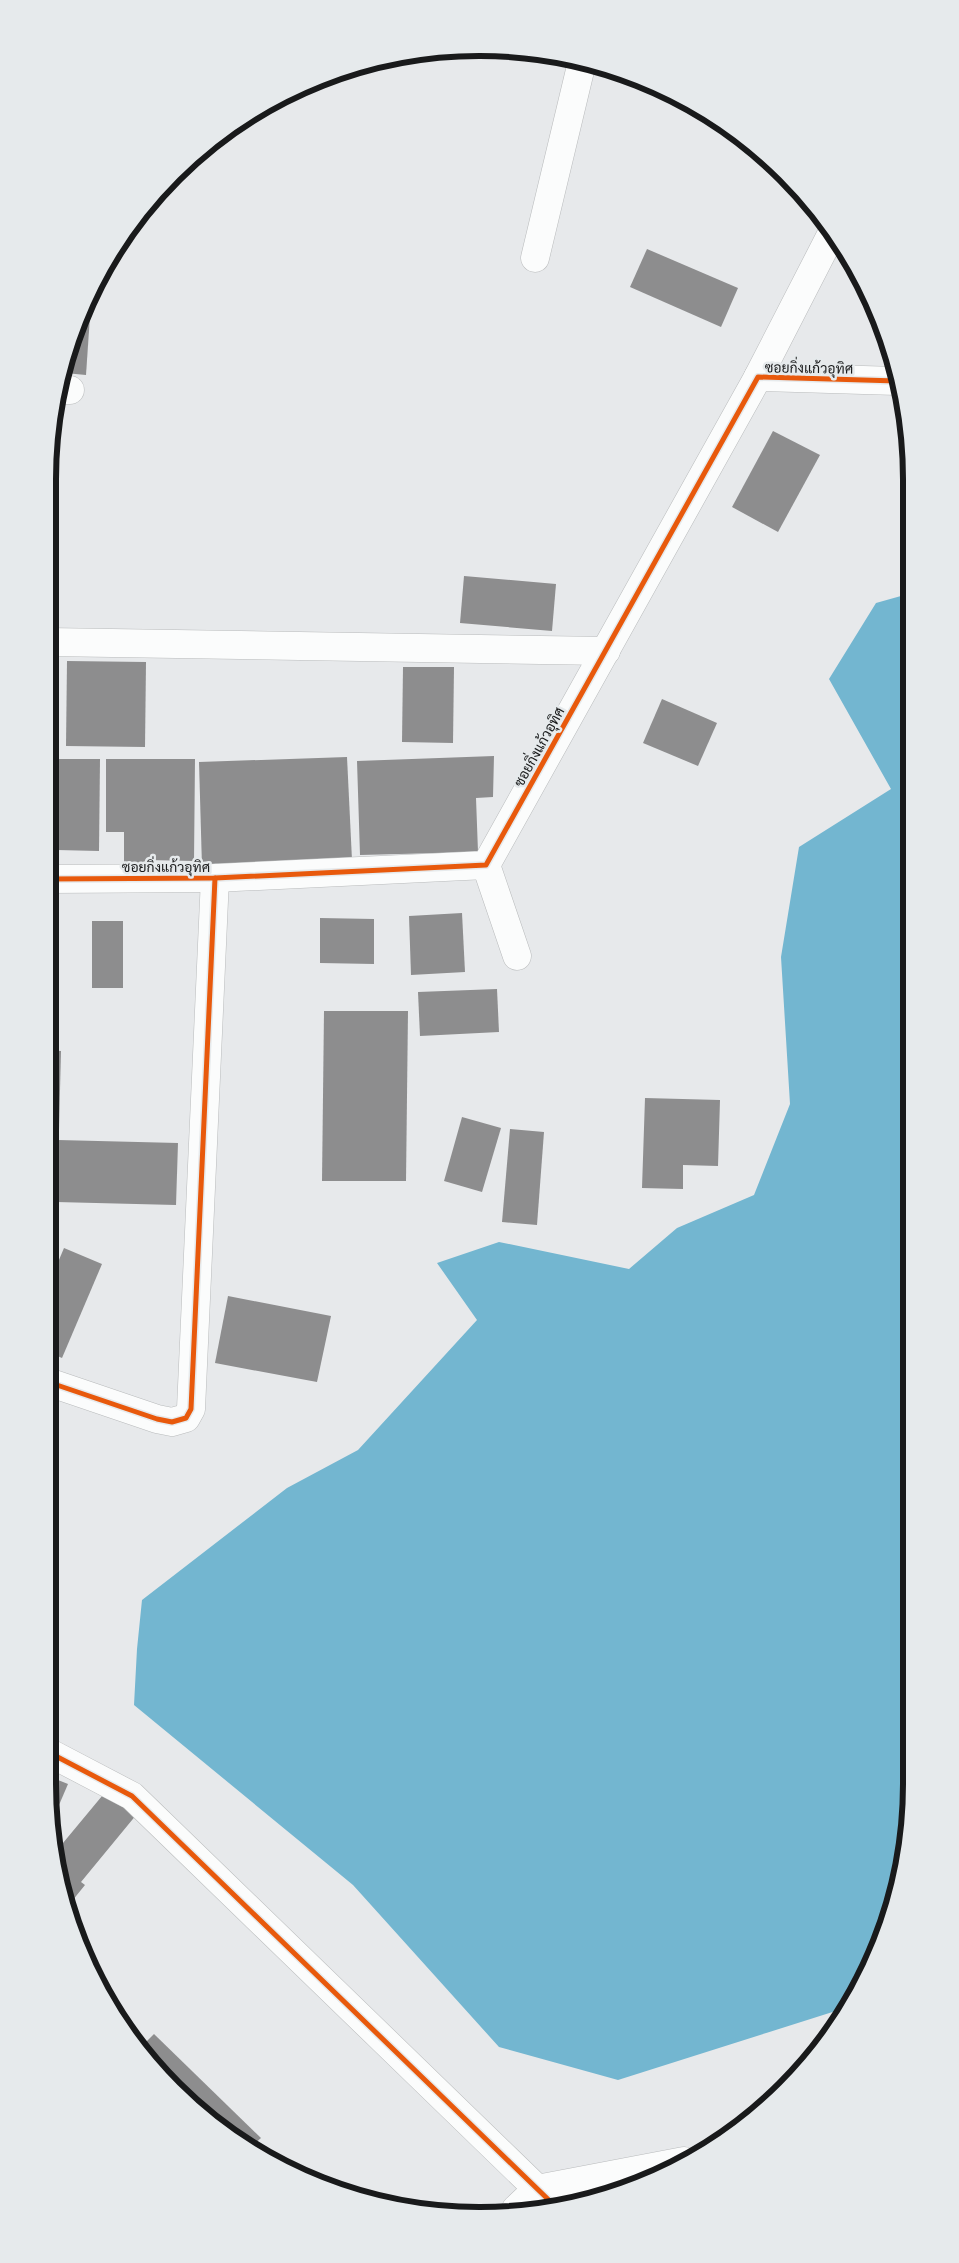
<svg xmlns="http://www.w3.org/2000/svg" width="959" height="2263" viewBox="0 0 959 2263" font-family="'Work Sans',Sarabun,sans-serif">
<rect width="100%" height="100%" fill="#e7e9eb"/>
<!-- water -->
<polygon fill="#73b6d0" points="908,594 911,1783 889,1922 842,2009 618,2080 499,2047 353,1885 134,1705 137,1649 142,1600 287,1488 358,1450 477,1320 437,1263 499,1242 629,1269 677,1228 754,1195 790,1104 781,957 799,847 891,789 829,679 876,603"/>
<!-- building -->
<g fill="#8d8d8e">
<polygon points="647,249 738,288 721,327 630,287"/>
<polygon points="82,316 90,316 86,375 65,373 70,341"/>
<polygon points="773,431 820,455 778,532 732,507"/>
<polygon points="464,576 556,584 552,631 460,623"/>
<polygon points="48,654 52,654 54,865 48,865"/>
<polygon points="67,661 146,662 145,747 66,746"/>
<polygon points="403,667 454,667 453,743 402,742"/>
<polygon points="662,699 717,723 698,766 643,743"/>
<polygon points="494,756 493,797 476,798 478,852 360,855 357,761"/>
<polygon points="347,757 352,860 202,867 199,762"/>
<polygon points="58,759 100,759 99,851 57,850"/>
<polygon points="106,759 195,759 194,861 147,860 147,864 124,864 124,832 106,832"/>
<polygon points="462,913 465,972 411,975 409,916"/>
<polygon points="320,918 374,919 374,964 320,963"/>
<rect x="92" y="921" width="31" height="67"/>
<polygon points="497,989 499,1032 420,1036 418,992"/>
<polygon points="324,1011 408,1011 406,1181 322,1181"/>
<polygon points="48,1050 61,1051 59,1130 48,1130"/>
<polygon points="645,1098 720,1100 718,1166 683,1165 683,1189 642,1188"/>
<polygon points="462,1117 501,1128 482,1192 444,1181"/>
<polygon points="510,1129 544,1132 537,1225 502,1222"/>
<polygon points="58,1140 178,1143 176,1205 56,1202"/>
<polygon points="48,1205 54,1206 48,1228"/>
<polygon points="64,1248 102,1264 62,1358 48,1352 48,1286"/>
<polygon points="228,1296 331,1316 317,1382 215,1363"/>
<polygon points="48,1776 68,1784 53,1819 48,1784"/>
<polygon points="107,1790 137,1814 81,1882 85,1885 68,1906 58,1849"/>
<polygon points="154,2034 261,2138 251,2147 155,2068 140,2048"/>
</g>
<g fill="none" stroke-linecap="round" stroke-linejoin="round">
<defs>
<g id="minor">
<polyline points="535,258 582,62"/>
<polyline points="758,377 830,237"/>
<polyline points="62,390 70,390"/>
<polyline points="48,642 606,651"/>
<polyline points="486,865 517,956"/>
<polyline points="48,879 215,878 486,865 758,377 897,381"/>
<polyline points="48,1382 157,1419 172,1422 186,1418 191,1409 215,878"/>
<polyline points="48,1752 132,1796 556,2207"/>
<polyline points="516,2209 537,2189 684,2161"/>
</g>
</defs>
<!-- minor casing -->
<use href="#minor" stroke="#b9bbbc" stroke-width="29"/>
<!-- minor -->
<use href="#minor" stroke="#fbfcfc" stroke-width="28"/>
<defs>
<g id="cycleway">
<polyline points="48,879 215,878 486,865 758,377 897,381"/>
<polyline points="48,1382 157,1419 172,1422 186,1418 191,1409 215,878"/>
<polyline points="48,1752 132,1796 556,2207"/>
</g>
</defs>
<!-- cycleway casing -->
<use href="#cycleway" stroke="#e6eaec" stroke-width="8"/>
<!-- cycleway -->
<use href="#cycleway" stroke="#e8590c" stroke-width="5"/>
</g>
<g text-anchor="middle" stroke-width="5" stroke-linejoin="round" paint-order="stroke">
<!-- street labels -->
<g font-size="14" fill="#191a1b" stroke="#e6eaec">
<text transform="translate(809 368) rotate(1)" y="5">ซอยกิ่งแก้วอุทิศ</text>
<text transform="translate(539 747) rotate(-61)" y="5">ซอยกิ่งแก้วอุทิศ</text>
<text x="166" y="872">ซอยกิ่งแก้วอุทิศ</text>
</g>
</g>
<!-- crop -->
<path d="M0 0H959V2263H0ZM479 56H480A423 423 0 0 1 903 479V1784A423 423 0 0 1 480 2207H479A423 423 0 0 1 56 1784V479A423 423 0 0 1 479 56Z" fill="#e6eaec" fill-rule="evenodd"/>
<path fill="none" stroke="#191a1b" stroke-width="6" d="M479 56H480A423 423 0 0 1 903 479V1784A423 423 0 0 1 480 2207H479A423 423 0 0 1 56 1784V479A423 423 0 0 1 479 56Z"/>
</svg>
